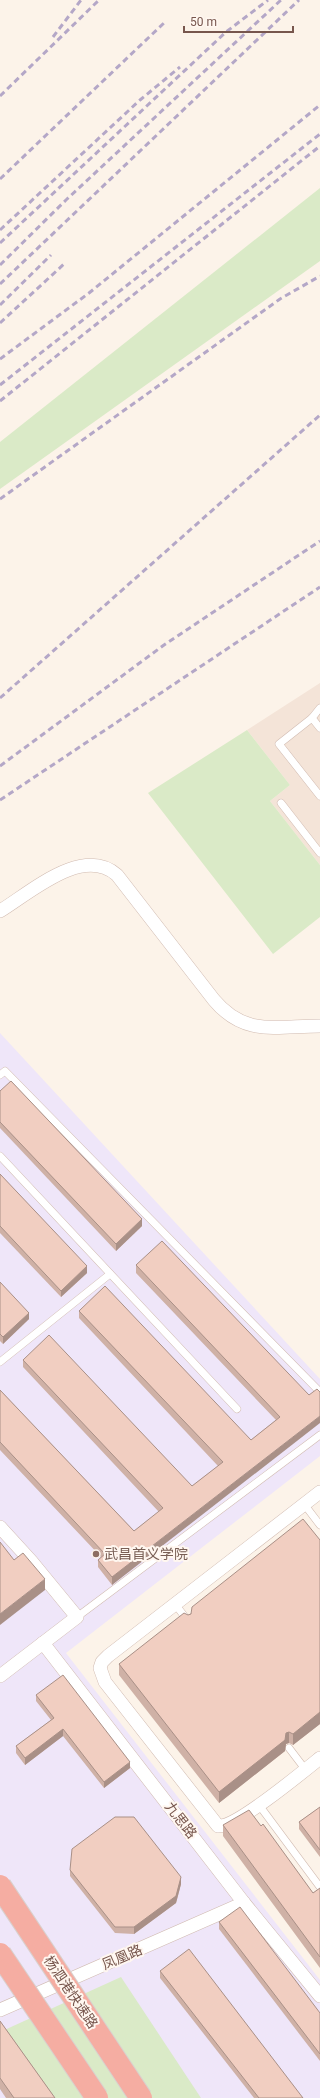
<svg xmlns="http://www.w3.org/2000/svg" width="320" height="2098" viewBox="0 0 320 2098" font-family="Roboto,'Noto Sans SC',sans-serif">
<rect width="100%" height="100%" fill="#fcf3e9"/>
<!-- residential -->
<polygon fill="#f4e4d8" points="320,683 320,865 270,801 290,785 247,730"/>
<!-- education -->
<polygon fill="#efe6f9" points="0,1033 320,1379 320,1456 66,1653 320,1980 320,2098 0,2098"/>
<!-- green -->
<g fill="#daeac7">
<polygon points="320,188 320,261 0,489 0,442"/>
<polygon points="247,730 290,785 270,801 320,865 320,917 273,954 148,793"/>
<polygon points="121,1977 201,2098 47,2098 0,2032"/>
</g>
<g fill="none" stroke-linecap="round" stroke-linejoin="round">
<defs>
<g id="lane">
<polyline points="312,718 320,708"/>
<polyline points="320,728 312,718 279,744 320,796"/>
<polyline points="281,803 320,853"/>
<polyline points="0,1075 5,1071 320,1392"/>
<polyline points="0,1156 237,1409"/>
<polyline points="0,1362 110,1274"/>
<polyline points="304,1504 320,1525"/>
<polyline points="175,1604 188,1621"/>
<polyline points="77,1617 320,1435"/>
<polyline points="289,1748 305,1769"/>
<polyline points="259,1805 320,1887"/>
</g>
<g id="street">
<path d="M0,911C31,892 83,845 117,875L214,1000C245,1037 277,1026 320,1026"/>
<path d="M320,1492L108,1656L102,1662L100,1668L105,1682L218,1826C235,1828 304,1771 320,1758"/>
<polyline points="0,1527 31,1561 77,1617 0,1676"/>
<polyline points="43,1643 244,1903 320,1996"/>
<polyline points="0,2010 244,1903"/>
</g>
</defs>
<!-- lane casing -->
<use href="#lane" stroke="#d1bbb1" stroke-width="8"/>
<!-- street casing -->
<use href="#street" stroke="#d1bbb1" stroke-width="14"/>
<!-- lane -->
<use href="#lane" stroke="#fff" stroke-width="7"/>
<!-- street -->
<use href="#street" stroke="#fff" stroke-width="13"/>
<!-- rail -->
<g stroke="#b4a7c7" stroke-width="3" stroke-dasharray="6 4" stroke-linecap="butt">
<polyline points="53,37 81,0"/>
<polyline points="0,96 99,0"/>
<polyline points="0,179 165,22"/>
<polyline points="0,230 140,100 180,67"/>
<polyline points="0,243 226,32 268,0"/>
<polyline points="0,265 66,200 281,0"/>
<polyline points="0,284 299,0"/>
<polyline points="0,305 51,255"/>
<polyline points="0,323 64,264"/>
<polyline points="0,359 89,293 320,105"/>
<polyline points="0,385 320,134"/>
<polyline points="0,401 320,146"/>
<polyline points="0,499 280,299 320,276"/>
<polyline points="0,698 320,415"/>
<polyline points="0,766 164,645 320,541"/>
<polyline points="0,800 320,587"/>
</g>
<defs>
<g id="highway-bridge">
<polyline points="0,1886 141,2098"/>
<polyline points="0,1954 97,2098"/>
</g>
</defs>
<!-- highway-bridge casing -->
<use href="#highway-bridge" stroke="#d9d0cd" stroke-width="24" stroke-linecap="butt"/>
<!-- highway-bridge -->
<use href="#highway-bridge" stroke="#f5ada2" stroke-width="22"/>
</g>
<!-- wall -->
<g fill="#cfb1a6">
<polygon points="0,1091 142,1226 116,1251 0,1128"/>
<polygon points="0,1174 87,1273 61,1297 0,1233"/>
<polygon points="136,1265 309,1395 112,1585 98,1567 98,1560 101,1557 0,1450 0,1390 134,1531 159,1512 23,1367 23,1360 192,1486 218,1466 79,1318 79,1311 251,1440 276,1420 136,1273"/>
<polygon points="0,1282 29,1319 3,1344 0,1341"/>
<polygon points="320,1540 320,1724 293,1745 289,1743 286,1744 285,1751 219,1803 119,1675 119,1664 188,1615"/>
<polygon points="36,1695 130,1768 104,1788 63,1736 25,1765 16,1753 16,1746 51,1720 36,1701"/>
<polygon points="320,1807 320,1857 299,1829 299,1822"/>
<polygon points="223,1825 261,1826 313,1893 320,1888 320,1968 223,1836"/>
<polygon points="70,1870 181,1884 176,1903 134,1934 115,1933 70,1876"/>
<polygon points="219,1922 320,2013 320,2061 219,1929"/>
<polygon points="160,1971 303,2098 254,2098 160,1978"/>
<polygon points="0,2021 55,2098 6,2098 0,2089"/>
</g>
<!-- shaded-wall -->
<g fill="#a99087">
<polygon points="142,1219 142,1226 116,1251 116,1244"/>
<polygon points="87,1266 87,1273 61,1297 61,1291"/>
<polygon points="29,1313 29,1319 3,1344 3,1337"/>
<polygon points="320,1416 320,1423 112,1585 112,1577"/>
<polygon points="45,1579 45,1590 0,1625 0,1614"/>
<polygon points="320,1712 320,1724 293,1745 293,1734"/>
<polygon points="63,1729 63,1736 25,1765 25,1758"/>
<polygon points="289,1732 289,1743 286,1744 285,1751 219,1803 219,1792 286,1733"/>
<polygon points="130,1762 130,1768 104,1788 104,1782"/>
<polygon points="181,1877 181,1884 176,1903 134,1934 134,1927"/>
</g>
<!-- building -->
<g fill="#f1cec1" stroke="#a99087">
<polygon points="11,1081 142,1219 116,1244 0,1122 0,1091"/>
<polygon points="0,1174 87,1266 61,1291 0,1226"/>
<polygon points="162,1241 309,1395 317,1389 320,1392 320,1416 112,1577 98,1560 105,1554 0,1442 0,1390 134,1531 163,1508 23,1360 49,1335 192,1486 223,1462 79,1311 105,1286 251,1440 280,1417 136,1265"/>
<polygon points="0,1282 29,1313 3,1337 0,1334"/>
<polygon points="303,1519 320,1540 320,1712 293,1734 289,1732 286,1733 285,1740 219,1792 119,1664 184,1613 188,1615 191,1614 192,1607"/>
<polygon points="0,1542 14,1560 23,1553 45,1579 0,1614"/>
<polygon points="63,1675 130,1762 104,1782 63,1729 25,1758 16,1746 54,1718 36,1695"/>
<polygon points="320,1807 320,1850 299,1822"/>
<polygon points="249,1810 261,1826 263,1824 313,1893 320,1888 320,1957 223,1825"/>
<polygon points="115,1817 134,1817 181,1877 176,1896 134,1927 115,1927 70,1870 72,1849"/>
<polygon points="240,1907 320,2013 320,2054 219,1922"/>
<polygon points="189,1949 303,2098 259,2098 160,1971"/>
<polygon points="0,2021 55,2098 14,2098 0,2078"/>
</g>
<!-- markers -->
<circle fill="#8d6e63" stroke="#fff7f0" stroke-width="1.5" cx="96" cy="1554" r="4"/>
<g text-anchor="middle" stroke-width="4" stroke-linejoin="round" paint-order="stroke">
<!-- education labels -->
<g font-size="14" fill="#785e54" stroke="#fff7f0" text-anchor="start">
<text x="104" y="1559">武昌首义学院</text>
</g>
<!-- street labels -->
<g font-size="14" fill="#77564d" stroke="#fff7f0">
<text transform="translate(181 1820) rotate(52)" y="5">九思路</text>
<text transform="translate(122 1957) rotate(-23)" y="5">凤凰路</text>
<text transform="translate(71 1992) rotate(56)" y="5">杨泗港快速路</text>
</g>
</g>
<!-- scale -->
<path d="M184 26v6h109v-6" fill="none" stroke="#77564d" stroke-width="2"/>
<text x="190" y="26" font-size="12" fill="#77564d" stroke="#fff7f0" stroke-width="3" paint-order="stroke">50 m</text>
</svg>
